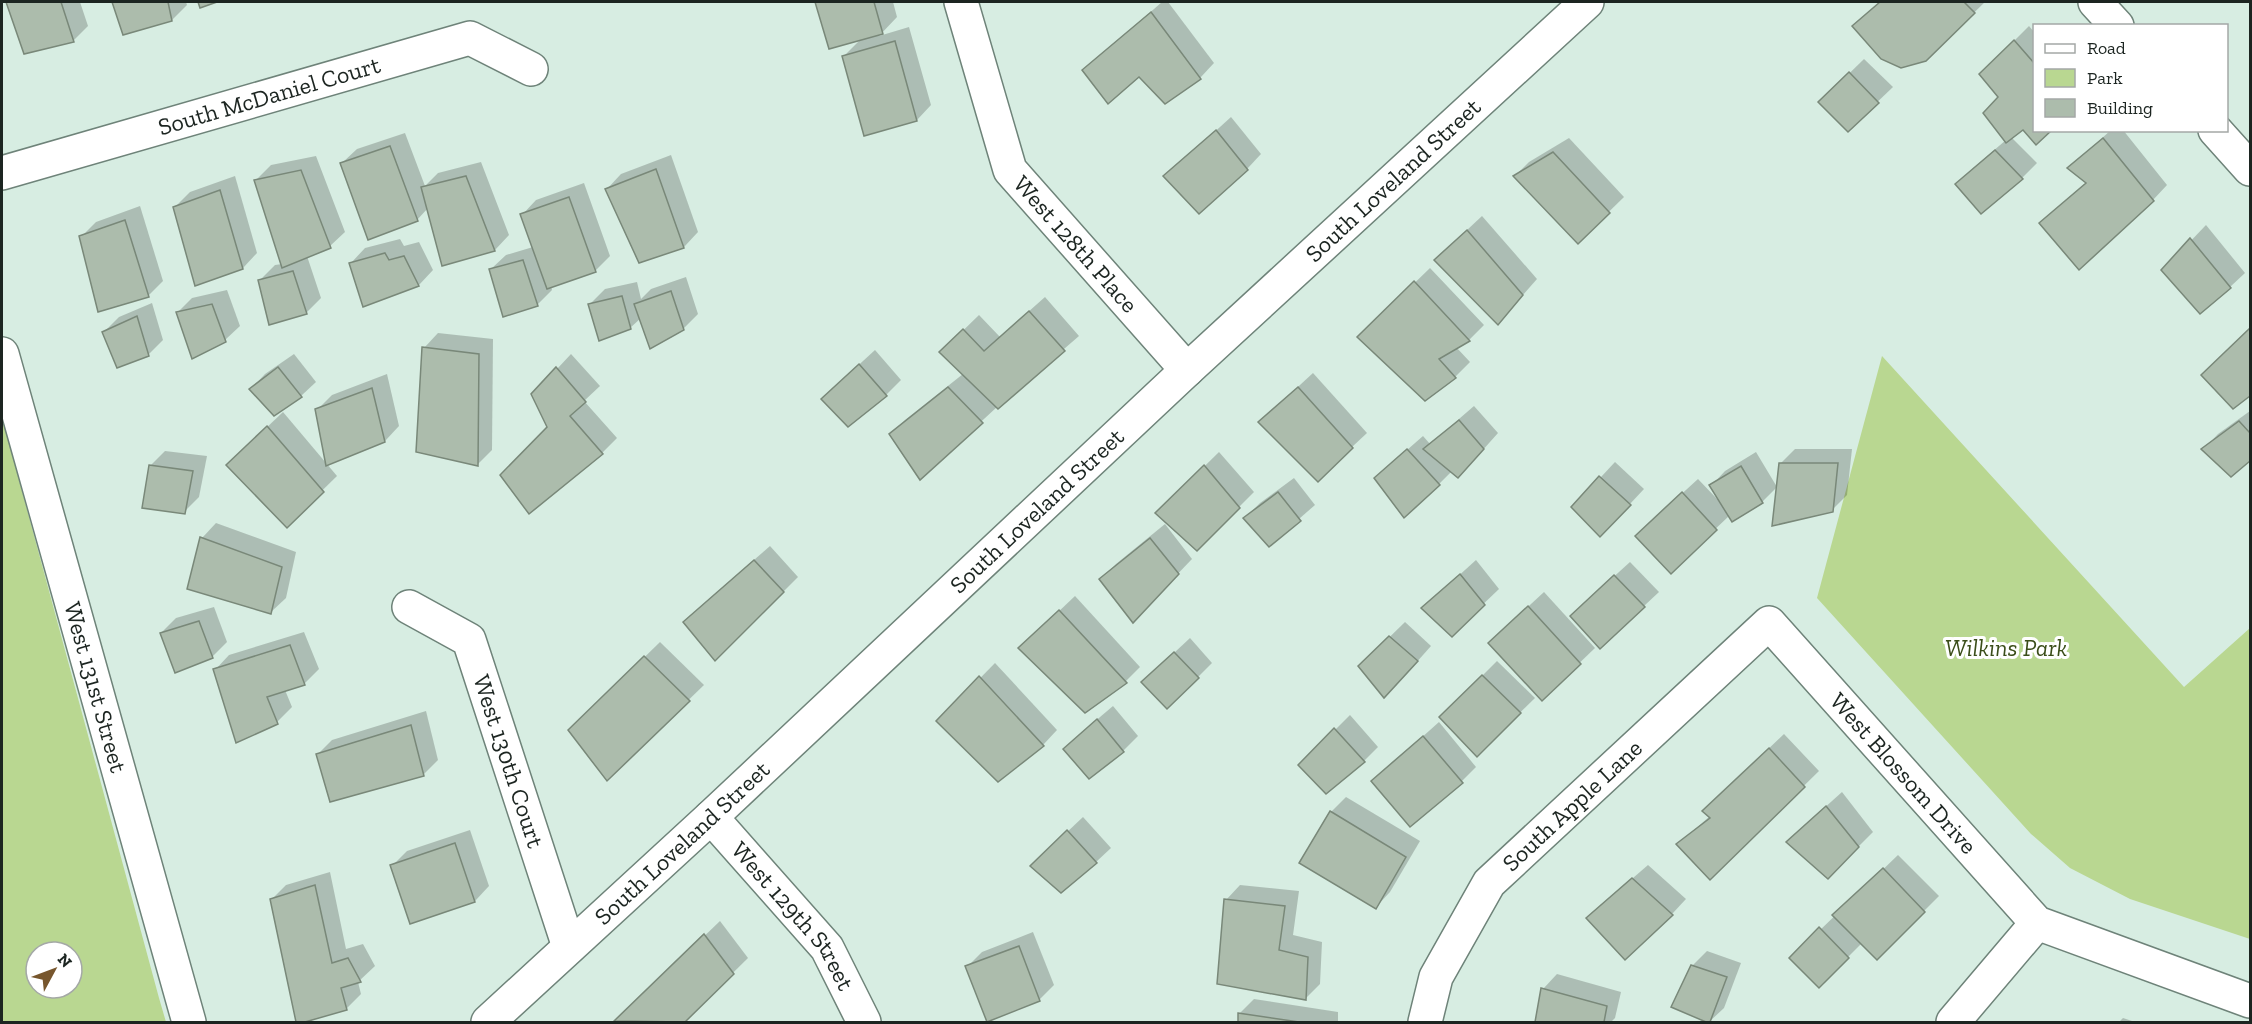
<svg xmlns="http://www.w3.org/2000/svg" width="2252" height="1024" viewBox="0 0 2252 1024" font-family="'Zilla Slab',serif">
<rect width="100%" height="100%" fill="#d7ede2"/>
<!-- green -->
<g fill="#b9d791" fill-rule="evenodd">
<polygon points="1882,356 2184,687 2250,628 2250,939 2130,899 2070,868 2031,834 1817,598"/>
<path d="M2,417L159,998L166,1022H2ZM36,952H72V988H36Z"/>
</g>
<!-- shadow -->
<g fill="#0003">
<polygon points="7,2 80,2 88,26 73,41 25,52"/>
<polygon points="114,2 186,2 187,5 172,20 124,33"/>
<polygon points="817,2 893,2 897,17 879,36 909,27 931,105 917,120 843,57 862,38 830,47"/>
<polygon points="1162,2 1168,2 1214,63 1200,78 1140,75 1084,70"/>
<polygon points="1880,2 1985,2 1925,60 1854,26"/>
<polygon points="2029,26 2034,32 2036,142 2024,128 2011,137 2037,163 2022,178 1972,169 2006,140 2000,97 1981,74"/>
<polygon points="1864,59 1893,87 1848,130 1820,102"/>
<polygon points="1231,117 1261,154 1247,169 1165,177"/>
<polygon points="2111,130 2123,130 2167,185 2153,200 2056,209 2087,182 2069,168"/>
<polygon points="405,133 425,186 438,173 481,162 509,235 495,250 428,208 417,220 342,163 357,149"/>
<polygon points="1569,138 1624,197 1578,242 1515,176 1529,162"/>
<polygon points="671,155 698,232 684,247 640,261 607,189 621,174"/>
<polygon points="316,156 345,232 330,246 307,256 321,298 306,313 260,280 275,265 282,264 256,180 271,165"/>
<polygon points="235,176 257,253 243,268 175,207 190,192"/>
<polygon points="584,183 610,256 595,271 551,286 552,290 537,305 491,269 506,255 533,247 522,215 536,200"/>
<polygon points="140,206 163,281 148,296 81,237 96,222"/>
<polygon points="1482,216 1537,279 1498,323 1451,245"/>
<polygon points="2206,225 2245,273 2230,287 2163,270"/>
<polygon points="400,239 404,246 419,242 433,270 419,285 364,305 351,263 365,248"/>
<polygon points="1430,268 1484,325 1469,340 1456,347 1470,362 1455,377 1359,337"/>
<polygon points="686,277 698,314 683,329 641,318 630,328 590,304 605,289 637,282 641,299 651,289"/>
<polygon points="227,290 240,326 225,340 177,313 192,298"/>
<polygon points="1045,297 1079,336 997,407 920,478 890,435 905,420 963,374 941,352 979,315 1000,337"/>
<polygon points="152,303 163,340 148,355 104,332 119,317"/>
<polygon points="2250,329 2250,394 2233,407 2217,360"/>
<polygon points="438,333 493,339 492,450 477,465 424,348"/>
<polygon points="875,350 901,380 886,395 849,425 838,384"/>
<polygon points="294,354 316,382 301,396 251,389 265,374"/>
<polygon points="571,354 600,386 584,401 617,438 602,453 549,427 557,369"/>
<polygon points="1313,373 1367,433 1352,447 1275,408"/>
<polygon points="387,374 399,426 385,441 317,410 332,395"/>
<polygon points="1474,406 1498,433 1473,461 1452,471 1439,484 1391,464 1423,436 1430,444"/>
<polygon points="2250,411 2250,459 2231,475 2204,449 2218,434"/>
<polygon points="283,412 337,476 287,525 243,450"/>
<polygon points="1795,449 1852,449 1847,495 1832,510 1780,464"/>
<polygon points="165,451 207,456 199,497 184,512 150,466"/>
<polygon points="1219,452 1254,492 1197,549 1157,513"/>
<polygon points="1756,452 1777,487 1762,502 1732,520 1729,516 1671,571 1652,521 1698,479 1718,500 1711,486 1725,471"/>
<polygon points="1615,462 1644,489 1615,520 1573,507"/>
<polygon points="1294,478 1315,505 1269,545 1245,518 1260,503"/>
<polygon points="216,523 296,552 286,598 271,612 202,538"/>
<polygon points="1165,524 1192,559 1147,606 1101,579 1116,564"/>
<polygon points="770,546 798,577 716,659 700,607"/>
<polygon points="1476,560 1499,589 1452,634 1423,608"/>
<polygon points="1630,562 1659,592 1644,606 1587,601"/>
<polygon points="1544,592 1595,648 1542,699 1505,628"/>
<polygon points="1075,596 1140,667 1126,681 1085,711 1035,634"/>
<polygon points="214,607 227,642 212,657 161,633 176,618"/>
<polygon points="1405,622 1431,646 1399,682 1360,666"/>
<polygon points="304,632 319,669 304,684 285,690 292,707 277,722 215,670 229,655"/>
<polygon points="1190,638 1212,663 1198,677 1158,668"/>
<polygon points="660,642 704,685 607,779 570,730"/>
<polygon points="1497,661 1535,698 1477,755 1441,717"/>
<polygon points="995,663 1057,730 1043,745 938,721"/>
<polygon points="1113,706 1138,736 1123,751 1080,734"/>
<polygon points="426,711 438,760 423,775 317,755 332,740"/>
<polygon points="1350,715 1378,747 1364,761 1300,765"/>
<polygon points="1439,722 1476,767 1462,781 1373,781"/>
<polygon points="1784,734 1819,771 1710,878 1678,844 1710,816 1719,796"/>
<polygon points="1842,792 1873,832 1828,877 1803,827"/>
<polygon points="1346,797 1420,841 1390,892 1376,907 1331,812"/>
<polygon points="1083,817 1111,848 1096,862 1047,851"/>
<polygon points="470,830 489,886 475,901 392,866 407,851"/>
<polygon points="1898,855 1939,896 1877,958 1862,943 1819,986 1791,958"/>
<polygon points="1648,865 1686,899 1672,914 1603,904"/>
<polygon points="330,872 346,949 363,944 375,966 358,982 361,994 346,1009 297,1022 271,900 286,885"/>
<polygon points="1240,885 1299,891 1293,935 1322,942 1320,984 1306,998 1226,900"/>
<polygon points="720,921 748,958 683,1022 616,1021"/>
<polygon points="1033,932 1054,985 1039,1000 967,967 982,952"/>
<polygon points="1707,951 1741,963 1724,1008 1709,1022 1673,1006 1692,966"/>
<polygon points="1557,974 1621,992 1615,1018 1611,1022 1536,1022 1543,989"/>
<polygon points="1254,999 1338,1012 1338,1022 1239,1022 1239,1014"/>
<polygon points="2123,1018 2135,1022 2119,1022"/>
</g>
<!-- building -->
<g fill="#acbcac" stroke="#798879" stroke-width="1.5">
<polygon points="6,2 61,2 74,42 24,54"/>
<polygon points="112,2 168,2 172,21 123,35"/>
<polygon points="198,2 217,2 200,8"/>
<polygon points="815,2 874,2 883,34 829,49"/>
<polygon points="1880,2 1964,2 1975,13 1926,61 1901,68 1881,59 1852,26"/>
<polygon points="1151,12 1201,79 1165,104 1139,77 1108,104 1082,70"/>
<polygon points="2014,40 2034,63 2034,130 2052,130 2036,145 2023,130 2006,143 1983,113 1998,97 1979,74"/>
<polygon points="895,41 917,121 864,136 842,56"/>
<polygon points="1849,72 1879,103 1848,132 1818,102"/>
<polygon points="1216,130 1248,170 1199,214 1163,176"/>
<polygon points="2103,138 2154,201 2079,270 2039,223 2086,183 2067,168"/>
<polygon points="390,146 418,221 368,240 340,163"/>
<polygon points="1995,150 2023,179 1981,214 1955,184"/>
<polygon points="1553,152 1610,213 1578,244 1513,176"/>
<polygon points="656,169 684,248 639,263 605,189"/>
<polygon points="301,170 331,248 282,268 254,180"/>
<polygon points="466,176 495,251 442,266 421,187"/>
<polygon points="220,190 243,269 195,286 173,207"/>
<polygon points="569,197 596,272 547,289 520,214"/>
<polygon points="125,220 149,297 98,312 79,236"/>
<polygon points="1467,230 1523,295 1498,325 1434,260"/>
<polygon points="2190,238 2231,288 2200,314 2161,270"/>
<polygon points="385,253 389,260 404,256 419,286 363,307 349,263"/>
<polygon points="523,260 538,306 503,317 489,269"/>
<polygon points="293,271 307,314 269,325 258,280"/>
<polygon points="1414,281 1470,341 1439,359 1456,378 1425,401 1357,337"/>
<polygon points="671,291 684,330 650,349 634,304"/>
<polygon points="622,296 631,329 599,341 588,304"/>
<polygon points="212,304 226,342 192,359 176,312"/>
<polygon points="1029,311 1065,351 998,409 939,352 963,329 984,351"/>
<polygon points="137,316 149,356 117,368 102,332"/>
<polygon points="2250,328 2250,396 2233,409 2201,375"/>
<polygon points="422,347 479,354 478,466 416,452"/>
<polygon points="859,364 887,396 848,427 821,399"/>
<polygon points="278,367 302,397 274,416 249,389"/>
<polygon points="556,367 586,402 570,416 603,454 529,514 500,475 547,427 531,394"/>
<polygon points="948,387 983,423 920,480 889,434"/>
<polygon points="1298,387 1353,448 1318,482 1258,422"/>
<polygon points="372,388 385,442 326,466 315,409"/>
<polygon points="1459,420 1484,449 1458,478 1423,449"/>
<polygon points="2239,421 2250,433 2250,461 2231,477 2201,449"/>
<polygon points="267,426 324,492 287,528 226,465"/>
<polygon points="1407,449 1440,485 1404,518 1374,478"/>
<polygon points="1779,463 1838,463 1833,512 1772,526"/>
<polygon points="149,465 193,471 185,514 142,508"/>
<polygon points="1204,465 1240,508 1197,551 1155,513"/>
<polygon points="1741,466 1763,503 1732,522 1709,485"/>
<polygon points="1599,476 1631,505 1600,537 1571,507"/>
<polygon points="1278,492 1301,521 1269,547 1243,518"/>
<polygon points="1682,492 1717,530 1671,574 1635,536"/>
<polygon points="200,537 282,567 271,614 187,589"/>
<polygon points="1150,538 1179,574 1133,623 1099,579"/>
<polygon points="754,560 784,592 715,661 683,622"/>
<polygon points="1460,574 1485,605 1452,637 1421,608"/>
<polygon points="1614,575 1645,607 1600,649 1570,616"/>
<polygon points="1528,606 1581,664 1542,701 1488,643"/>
<polygon points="1059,610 1127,683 1085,713 1018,648"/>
<polygon points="199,621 213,658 175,673 160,633"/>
<polygon points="1389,636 1418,661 1384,698 1358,666"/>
<polygon points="290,645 305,685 267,697 278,724 236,743 213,669"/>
<polygon points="1174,652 1199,678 1167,709 1141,682"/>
<polygon points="644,656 690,701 607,781 568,730"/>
<polygon points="1482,675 1521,713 1477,757 1439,717"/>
<polygon points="979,676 1044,746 998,782 936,721"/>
<polygon points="1097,719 1124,752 1089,779 1063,749"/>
<polygon points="411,725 424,776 330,802 316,754"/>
<polygon points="1334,728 1365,762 1326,794 1298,765"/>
<polygon points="1423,736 1463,783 1410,827 1371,781"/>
<polygon points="1769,748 1805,787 1710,880 1676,844 1710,818 1702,811"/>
<polygon points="1826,806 1859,847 1828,879 1786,842"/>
<polygon points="1330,811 1406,857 1376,909 1299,863"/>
<polygon points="1067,830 1097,863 1061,893 1030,866"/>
<polygon points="455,843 475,902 410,924 390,865"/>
<polygon points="1883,868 1925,912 1877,960 1832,915"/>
<polygon points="1632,878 1673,915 1625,960 1586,918"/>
<polygon points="315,885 332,963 348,958 361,982 341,988 347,1010 305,1022 296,1022 270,899"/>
<polygon points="1224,899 1285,906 1279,950 1308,957 1306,1000 1217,984"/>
<polygon points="1819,927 1849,958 1819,988 1789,958"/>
<polygon points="704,934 734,974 685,1022 614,1021"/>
<polygon points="1019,946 1040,1001 987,1022 965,966"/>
<polygon points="1691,965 1727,977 1710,1022 1706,1022 1671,1007"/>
<polygon points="1541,988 1607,1006 1604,1022 1535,1022"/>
<polygon points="1238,1013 1299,1022 1238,1022"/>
</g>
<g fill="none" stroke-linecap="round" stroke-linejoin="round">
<defs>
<g id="street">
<path id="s1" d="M961,2L1010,170L1187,370"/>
<polyline points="2095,2 2117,26"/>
<polyline points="2215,130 2250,169"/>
<path id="s2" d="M2,173L470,38L531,69"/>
<path id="s3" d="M2,354L189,1022"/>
<path id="s4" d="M409,607L469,640L569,947"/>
<path id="s5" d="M711,817L827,948L864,1022"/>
<path id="s6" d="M488,1022L711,817L1187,370L1587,2"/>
<path id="s7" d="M1425,1022L1436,977L1489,883L1769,623L2037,923L2250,1001"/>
<polyline points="1953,1022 2037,923"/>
</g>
</defs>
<!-- street casing -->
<use href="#street" stroke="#6e8379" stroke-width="36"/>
<!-- street -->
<use href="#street" stroke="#fff" stroke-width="33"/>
</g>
<g text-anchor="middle" stroke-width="6" stroke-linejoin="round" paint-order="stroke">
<!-- street labels -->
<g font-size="24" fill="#1c2521" stroke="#fff">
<text dy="8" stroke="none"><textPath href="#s2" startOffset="278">South McDaniel Court</textPath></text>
<text dy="8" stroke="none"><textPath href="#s6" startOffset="1236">South Loveland Street</textPath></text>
<text dy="8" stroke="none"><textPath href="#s1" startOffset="274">West 128th Place</textPath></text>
<text dy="8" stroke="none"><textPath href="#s6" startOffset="750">South Loveland Street</textPath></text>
<text dy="8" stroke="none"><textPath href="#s3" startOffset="346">West 131st Street</textPath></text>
<text dy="8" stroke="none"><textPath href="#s4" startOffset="196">West 130th Court</textPath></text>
<text dy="8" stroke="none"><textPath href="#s7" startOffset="738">West Blossom Drive</textPath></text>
<text dy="8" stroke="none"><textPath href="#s7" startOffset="268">South Apple Lane</textPath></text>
<text dy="8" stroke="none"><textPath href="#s6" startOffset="264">South Loveland Street</textPath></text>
<text dy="8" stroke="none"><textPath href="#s5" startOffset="129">West 129th Street</textPath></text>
</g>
<!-- park labels -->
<g font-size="24" font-style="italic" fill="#3b4e1a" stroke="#fff">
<text x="2006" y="656">Wilkins Park</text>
</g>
</g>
<!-- border -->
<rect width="2252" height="1024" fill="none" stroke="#1c2521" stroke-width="6"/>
<!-- legend -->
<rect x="2033" y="24" width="195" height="108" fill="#ffffff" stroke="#a4a8a6" stroke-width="1.5"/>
<rect x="2045" y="44" width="30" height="9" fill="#ffffff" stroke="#a4a8a6" stroke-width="1.5"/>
<text x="2087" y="54" font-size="18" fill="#1c2521">Road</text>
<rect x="2045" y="69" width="30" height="18" fill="#b9d791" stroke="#a4a8a6" stroke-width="1.5"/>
<text x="2087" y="84" font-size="18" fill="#1c2521">Park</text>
<rect x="2045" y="99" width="30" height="18" fill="#acbcac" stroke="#a4a8a6" stroke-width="1.5"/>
<text x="2087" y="114" font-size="18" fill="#1c2521">Building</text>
<!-- north arrow -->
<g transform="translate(54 970) rotate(49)"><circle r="28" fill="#ffffff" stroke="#a4a8a6" stroke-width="1.5"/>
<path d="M0-4.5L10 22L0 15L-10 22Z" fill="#77562d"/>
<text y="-9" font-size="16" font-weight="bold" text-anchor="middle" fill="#1c2521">N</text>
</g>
</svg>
